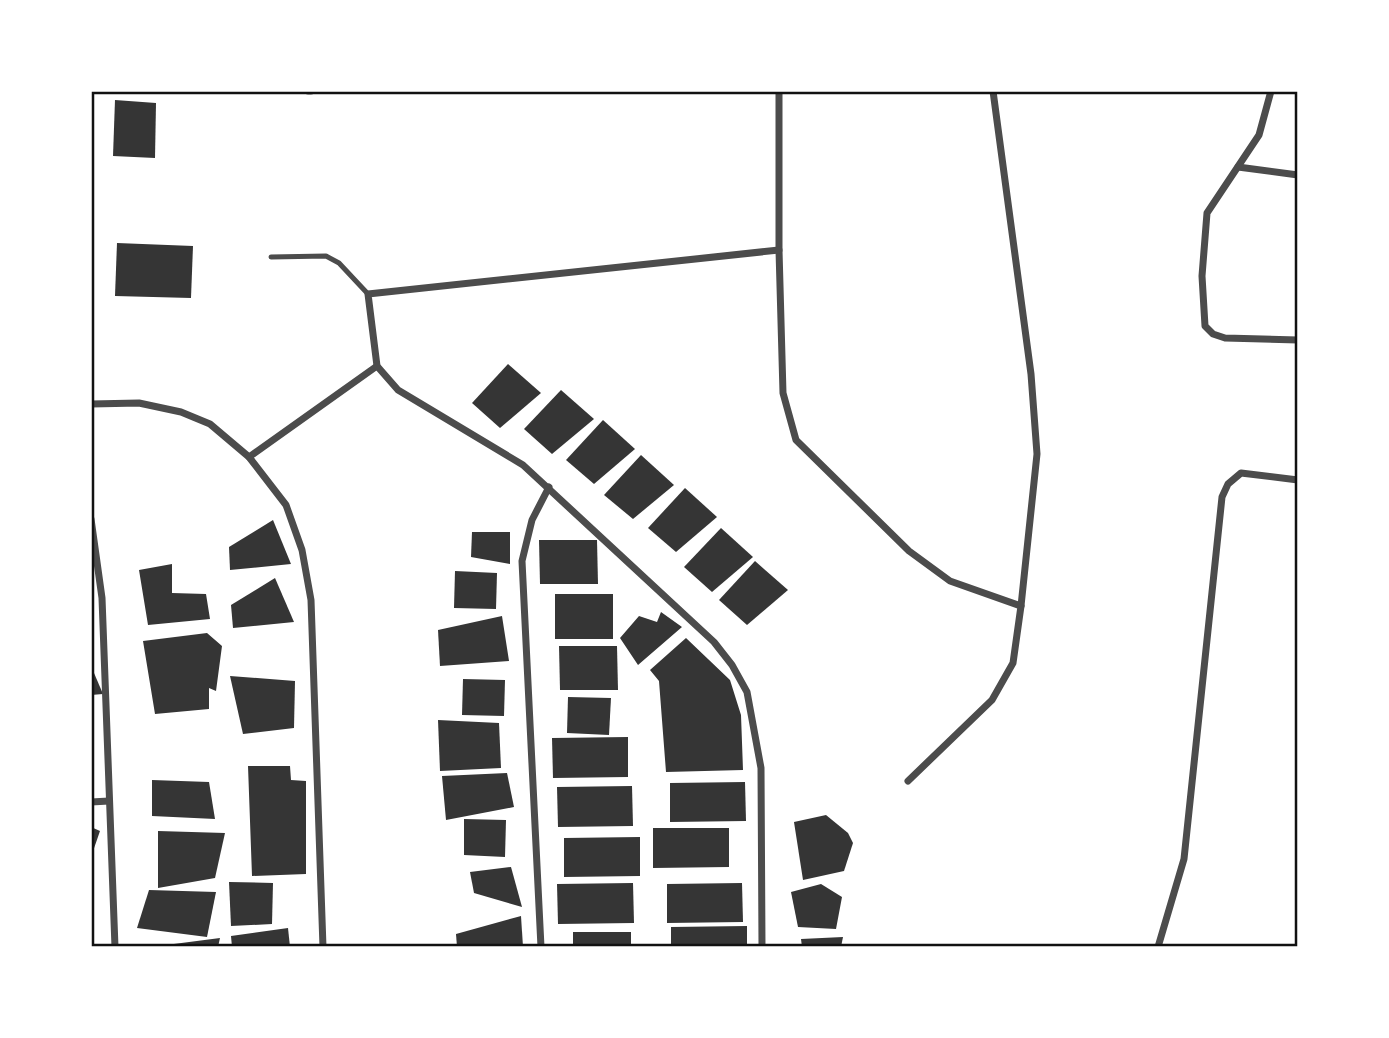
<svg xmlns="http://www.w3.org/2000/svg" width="1389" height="1038" viewBox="0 0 1389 1038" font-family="Roboto,sans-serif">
<rect width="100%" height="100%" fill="#fff"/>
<!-- building -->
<g fill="#353535">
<polygon points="115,100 156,103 155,158 113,156"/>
<polygon points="117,243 193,246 191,298 115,296"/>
<polygon points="508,364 541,393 500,428 472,403"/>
<polygon points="561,390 594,419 552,454 524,429"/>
<polygon points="603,420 635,449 594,484 566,460"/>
<polygon points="641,455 674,485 633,519 604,495"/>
<polygon points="685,488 717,517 676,552 648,528"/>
<polygon points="273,520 291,564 230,570 229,547"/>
<polygon points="721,528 753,557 712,592 684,567"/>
<polygon points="472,532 510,532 510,564 471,557"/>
<polygon points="539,540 597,540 598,584 540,584"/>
<polygon points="755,561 788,590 747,625 719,600"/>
<polygon points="172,564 172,593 206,594 210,619 148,625 139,570"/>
<polygon points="455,571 497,573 496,609 454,608"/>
<polygon points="275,578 294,622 233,628 231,605"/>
<rect x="555" y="594" width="58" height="45"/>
<polygon points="661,612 682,627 638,665 620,638 639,616 657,622"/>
<polygon points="502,616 509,661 440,666 438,630"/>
<polygon points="207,633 222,646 216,691 209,688 209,709 155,714 143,641"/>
<polygon points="686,638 730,680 741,715 743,770 666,772 659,681 650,670"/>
<polygon points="559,646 617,646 618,690 560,690"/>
<polygon points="91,666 103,694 91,695"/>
<polygon points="230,676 295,681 294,728 243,734"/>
<polygon points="463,679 505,680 504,716 462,715"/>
<polygon points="568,697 611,698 609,735 567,733"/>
<polygon points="438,720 499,723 501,768 440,771"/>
<polygon points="628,737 628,777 553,778 552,738"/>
<polygon points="248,766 290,766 291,780 306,781 306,874 252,876"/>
<polygon points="507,773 514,807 446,820 442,776"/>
<polygon points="152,780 209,782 215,819 152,816"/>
<polygon points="745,782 746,821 670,822 670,783"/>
<polygon points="632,786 633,826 558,827 557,787"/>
<polygon points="826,815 848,833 853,843 844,871 803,880 794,822"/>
<polygon points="464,819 506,820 505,857 464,855"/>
<polygon points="91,827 100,831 91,857"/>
<polygon points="653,828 729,828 729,867 653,868"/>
<polygon points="158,831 225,833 215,878 158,888"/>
<polygon points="640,837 640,876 564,877 564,838"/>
<polygon points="511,867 522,907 474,893 470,872"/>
<polygon points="229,882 273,883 272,924 231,926"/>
<polygon points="633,883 634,923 558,924 557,884"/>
<polygon points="742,883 743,922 667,923 667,884"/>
<polygon points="821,884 842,897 836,929 798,927 791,892"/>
<polygon points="149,890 216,892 207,937 137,928"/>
<polygon points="521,916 523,947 457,947 456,934"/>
<polygon points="747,926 747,947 671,947 671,927"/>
<polygon points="288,928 290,947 232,947 231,936"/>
<rect x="573" y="932" width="58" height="15"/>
<polygon points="843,937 841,947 802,947 801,939"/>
<polygon points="220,938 218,947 166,947 166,945"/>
</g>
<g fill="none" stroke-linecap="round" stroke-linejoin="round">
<!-- service -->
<polyline stroke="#4c4c4c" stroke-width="5" points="271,257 326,256 339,263 368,294"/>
<!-- minor -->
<g stroke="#4c4c4c" stroke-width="7">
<polyline points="308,91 311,91"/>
<polyline points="779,91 779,250 783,393 796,440 909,551 950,581 1021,606"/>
<polyline points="1271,91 1259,135 1207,213 1202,276 1205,326 1213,334 1225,338 1298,340"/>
<polyline points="1238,167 1298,175"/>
<polyline points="91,404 139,403 181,412 210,424 249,457 286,505 302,550 311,600 323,947"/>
<polyline points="249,457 377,366"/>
<polyline points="91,519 102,598 115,947"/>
<polyline points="908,781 992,700 1013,663 1021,606 1037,454 1031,374 993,91"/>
<polyline points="91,802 109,801"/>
<polyline points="541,947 522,561 532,520 549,487"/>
<polyline points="762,947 761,768 747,692 732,665 714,642 523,465 398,390 377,366 368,294 779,250"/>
<polyline points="1158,947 1184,859 1222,497 1228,484 1241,473 1298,480"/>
</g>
</g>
<!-- border -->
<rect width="1389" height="1038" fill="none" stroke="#ffffff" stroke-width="186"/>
<rect x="93" y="93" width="1203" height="852" fill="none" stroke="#111" stroke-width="2.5"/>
</svg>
